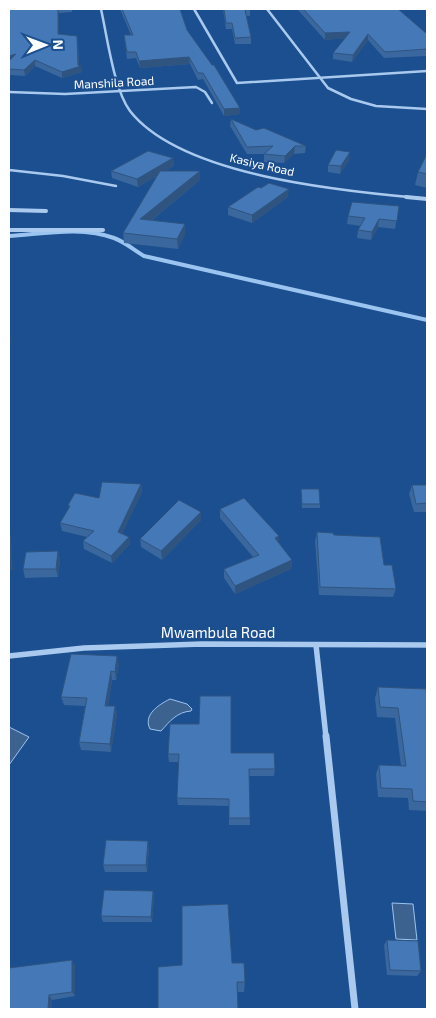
<svg xmlns="http://www.w3.org/2000/svg" width="436" height="1018" viewBox="0 0 436 1018" font-family="'Exo 2',sans-serif">
<rect width="100%" height="100%" fill="#1b4f8f"/>
<!-- water -->
<g fill="#3c6290" stroke="#9cc4f0">
<path d="M170,699L187,704L192,709L191,711C177,712 170,721 161,731L150,729C143,715 158,705 170,699Z"/>
<polygon points="9,727 29,737 9,765"/>
<polygon points="392,903 413,904 417,940 396,939"/>
</g>
<g fill="none" stroke-linecap="round" stroke-linejoin="round">
<!-- stream -->
<path stroke="#9cc4f0" stroke-width="4" d="M9,236C43,234 81,226 114,238C125,242 134,250 144,256L427,320"/>
<!-- minor-far3 -->
<g stroke="#a9c9ee" stroke-width="2.5">
<path d="M101,9C107,36 114,90 130,111C181,176 341,191 419,198"/>
<polyline points="194,9 237,83 427,71"/>
<polyline points="267,9 328,88 351,99 376,106 427,109"/>
<polyline points="9,92 65,94 196,87 205,92 212,103"/>
<polyline points="9,170 63,176 116,186"/>
</g>
<!-- minor-far2 -->
<g stroke="#a9c9ee" stroke-width="4">
<polyline points="406,197 427,199"/>
<polyline points="9,210 46,211"/>
<polyline points="9,230 103,230"/>
</g>
<!-- minor-far1 -->
<g stroke="#a9c9ee" stroke-width="5.5">
<polyline points="316,645 326,737"/>
<polyline points="9,656 84,648 202,644 427,645"/>
</g>
<!-- minor -->
<polyline stroke="#a9c9ee" stroke-width="7" points="326,736 355,1009"/>
</g>
<!-- wall -->
<g fill="#3a679d">
<polygon points="9,9 72,9 72,12 59,13 59,34 78,42 79,65 82,72 62,78 35,66 25,76 9,75"/>
<polygon points="120,9 180,9 187,30 240,114 224,116 203,79 198,80 190,64 140,68 136,58 127,59 124,35 131,35"/>
<polygon points="213,9 250,9 250,16 246,16 251,37 251,44 235,44 232,29 226,29 223,9"/>
<polygon points="297,9 398,9 427,34 427,56 384,58 368,40 352,62 333,59 333,53 345,38 325,40"/>
<polygon points="231,119 256,130 306,146 305,153 294,154 284,163 264,162 264,154 247,154 230,126"/>
<polygon points="427,156 427,188 415,185 418,172"/>
<polygon points="173,158 174,166 165,171 200,171 200,180 151,221 185,224 185,234 178,249 124,243 123,233 157,176 138,187 112,178 111,171"/>
<polygon points="349,160 340,174 328,172 328,165"/>
<polygon points="288,197 252,223 228,215 228,207"/>
<polygon points="399,206 395,229 378,227 371,240 357,238 358,230 361,226 347,224 348,216"/>
<polygon points="141,484 142,492 122,533 129,537 130,544 112,563 84,549 83,541 87,537 62,531 60,523 69,508 68,505 99,498"/>
<polygon points="412,485 427,485 427,512 414,512 409,494"/>
<polygon points="301,489 320,504 320,508 302,508 301,494"/>
<polygon points="220,509 279,536 279,543 292,560 291,569 235,594 224,578 224,569 253,557 220,518"/>
<polygon points="161,519 201,520 162,560 141,547 140,539"/>
<polygon points="317,532 334,535 384,565 396,589 393,597 319,595 315,541"/>
<polygon points="58,551 60,560 58,577 25,578 23,569"/>
<polygon points="119,664 116,680 112,680 108,706 115,706 117,714 111,752 81,750 79,742 85,706 64,705 61,697"/>
<polygon points="378,687 427,699 427,811 409,810 408,798 378,797 376,774 379,765 401,766 395,718 377,717 375,698"/>
<polygon points="231,753 275,769 274,776 249,776 250,825 229,825 229,806 178,805 177,798 179,762 169,762 168,754"/>
<polygon points="149,847 147,872 105,872 103,865"/>
<polygon points="153,891 154,897 152,922 103,922 101,916"/>
<polygon points="387,940 421,971 417,976 387,975 384,945"/>
<polygon points="232,963 245,982 244,992 237,992"/>
<polygon points="75,965 75,996 52,1000 52,1009 9,1009"/>
</g>
<!-- shaded-wall -->
<g fill="#305480">
<polygon points="58,9 59,13 59,40 58,34"/>
<polygon points="350,32 349,38 325,40 325,33"/>
<polygon points="368,34 368,40 352,62 353,55"/>
<polygon points="77,36 79,67 81,66 82,72 62,78 62,72"/>
<polygon points="16,54 9,62 9,56"/>
<polygon points="189,57 190,64 140,68 139,61"/>
<polygon points="35,60 35,66 25,76 24,70"/>
<polygon points="240,108 240,114 224,116 224,109"/>
<polygon points="295,146 294,154 284,163 285,156"/>
<polygon points="350,152 349,160 340,174 341,166"/>
<polygon points="173,158 174,166 138,187 137,179"/>
<polygon points="200,171 200,180 141,229 140,219"/>
<polygon points="289,189 288,197 252,223 252,215"/>
<polygon points="379,219 378,227 371,240 372,232"/>
<polygon points="185,224 185,234 178,249 177,239"/>
<polygon points="9,334 11,343 9,344"/>
<polygon points="141,484 142,492 120,539 118,532"/>
<polygon points="201,512 201,520 162,560 161,551"/>
<polygon points="9,530 11,538 13,570 9,570"/>
<polygon points="279,536 279,545 275,538"/>
<polygon points="129,537 130,544 112,563 111,556"/>
<polygon points="58,551 60,560 58,577 56,569"/>
<polygon points="292,560 291,569 235,594 235,586"/>
<polygon points="117,656 119,664 116,680 115,672"/>
<polygon points="111,671 112,680 107,714 105,706"/>
<polygon points="115,706 117,714 111,752 110,744"/>
<polygon points="148,841 149,847 147,872 146,865"/>
<polygon points="153,891 154,897 152,922 151,917"/>
<polygon points="72,960 75,965 75,996 72,992"/>
<polygon points="49,995 52,1000 52,1009 48,1009"/>
</g>
<!-- building -->
<g fill="#4478b7" stroke="#305480">
<polygon points="9,9 58,9 58,34 77,36 78,65 81,66 62,72 35,60 24,70 9,69 9,61 16,54 9,56"/>
<polygon points="122,9 180,9 187,30 212,65 214,65 240,108 224,109 203,73 198,73 189,57 139,61 136,52 127,52 124,35 133,35"/>
<polygon points="224,9 250,9 245,10 251,37 235,38 232,23 226,23"/>
<polygon points="303,9 398,9 427,34 427,49 385,52 368,34 353,55 333,53 350,32 325,33"/>
<polygon points="231,119 256,130 264,128 306,146 295,146 285,156 264,154 273,146 247,147"/>
<polygon points="336,150 350,152 341,166 328,165"/>
<polygon points="148,151 173,158 137,179 111,171"/>
<polygon points="426,156 427,156 427,174 418,172"/>
<polygon points="160,171 200,171 140,219 185,224 177,239 123,233"/>
<polygon points="269,183 289,189 252,215 228,207 258,187 261,188"/>
<polygon points="352,202 399,206 397,221 379,219 372,232 358,230 365,218 348,216"/>
<polygon points="102,482 141,484 118,532 129,537 111,556 83,541 94,531 60,523 70,506 68,505 75,493 99,498"/>
<polygon points="412,485 427,485 427,503 416,504"/>
<polygon points="301,489 319,489 320,504 302,504"/>
<polygon points="244,498 279,536 275,538 292,560 235,586 224,569 259,555 220,509"/>
<polygon points="179,500 201,512 161,551 140,539"/>
<polygon points="317,532 333,533 334,535 380,537 384,565 392,565 396,589 320,587"/>
<polygon points="9,534 10,561 9,561"/>
<polygon points="58,551 56,569 23,569 26,552"/>
<polygon points="71,654 117,656 115,672 111,671 105,706 115,706 110,744 79,742 87,698 61,697"/>
<polygon points="378,687 426,689 427,699 427,802 413,801 412,789 381,788 379,765 406,766 398,708 380,707"/>
<polygon points="200,696 231,696 231,753 274,753 275,769 249,769 250,818 229,818 229,799 177,798 179,754 168,754 170,724 199,724"/>
<polygon points="106,840 148,841 146,865 103,865"/>
<polygon points="104,890 153,891 151,917 101,916"/>
<polygon points="228,904 232,963 244,963 245,982 237,982 238,1009 158,1009 158,967 182,965 182,906"/>
<polygon points="387,940 418,941 421,971 390,970"/>
<polygon points="72,960 72,992 49,995 48,1009 9,1009 9,968"/>
</g>
<g text-anchor="middle" stroke-width="4" stroke-linejoin="round" paint-order="stroke">
<!-- far-street labels -->
<g font-size="12" fill="#fff" stroke="#1b4f8f">
<text transform="translate(114 83) rotate(-3)" y="4">Manshila Road</text>
<text transform="translate(262 165) rotate(13)" y="4">Kasiya Road</text>
</g>
<!-- street labels -->
<g font-size="15" fill="#fff" stroke="#1b4f8f">
<text x="218" y="638">Mwambula Road</text>
</g>
</g>
<!-- border -->
<rect width="436" height="1018" fill="none" stroke="#ffffff" stroke-width="20"/>
<!-- north arrow -->
<g transform="translate(45 45) rotate(89)" stroke="#1b4f8f" stroke-width="4" paint-order="stroke">
<path d="M0-4L9 19L0 12L-9 19Z" fill="#ffffff"/>
<text y="-8" font-size="14" font-weight="bold" text-anchor="middle" fill="#ffffff">N</text>
</g>
</svg>
